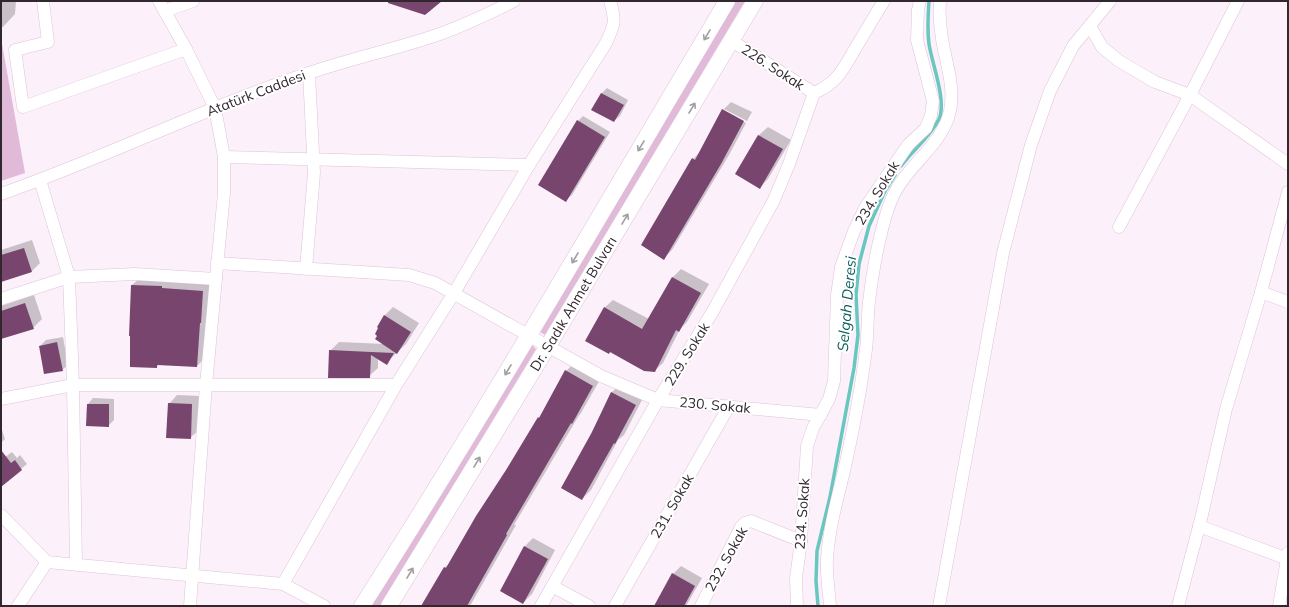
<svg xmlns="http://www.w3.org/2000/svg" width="1289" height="607" viewBox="0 0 1289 607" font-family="Mulish,sans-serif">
<rect width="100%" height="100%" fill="#fcf1fa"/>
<!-- green -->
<g fill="#e0bad8">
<polygon points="736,1 745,1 545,335 539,331"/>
<polygon points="1,38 25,173 1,181"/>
<polygon points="532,345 536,349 380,606 369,606"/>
</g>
<!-- shadow -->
<g fill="#0003">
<polygon points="1,1 16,1 15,14 3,27 1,27"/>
<polygon points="607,88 628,100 620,116 614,121 601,94"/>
<polygon points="731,102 752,112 747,121 724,109 724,112 746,123 729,155 672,250 664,258 642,245 693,159 701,151 723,110"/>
<polygon points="583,116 610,132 572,195 566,200 578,121"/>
<polygon points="768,127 791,140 768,179 760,187 737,174 759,135"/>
<polygon points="32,240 40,263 31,272 1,281 1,250"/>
<polygon points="681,269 709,284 687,322 680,329 663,363 654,371 604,308 613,300 649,319 673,277"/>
<polygon points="141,277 211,283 205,358 197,366 159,364 157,367 132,285"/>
<polygon points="34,295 42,319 33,328 1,338 1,306"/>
<polygon points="393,307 419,323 406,344 386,363 378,358 378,368 369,376 330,351 339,342 385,344 384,316"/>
<polygon points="63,337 68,365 62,370 40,346 46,340"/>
<polygon points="575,362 602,376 581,413 578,417 514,525 516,525 470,606 422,606 445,567 451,562 539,418 542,414 566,371"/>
<polygon points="621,384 644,396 624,435 618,440 591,490 582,499 592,432 612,392"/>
<polygon points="177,395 200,396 199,430 190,438 169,404"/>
<polygon points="93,398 114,399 114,420 108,426 87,425 88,404"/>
<polygon points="1,427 5,439 1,443"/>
<polygon points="12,452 17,458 20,455 27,464 1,485 1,460"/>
<polygon points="533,538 555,550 532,594 523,603 525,546"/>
<polygon points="681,566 702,578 686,606 655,606 673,574"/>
</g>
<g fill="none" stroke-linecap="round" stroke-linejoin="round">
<!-- stream -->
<g stroke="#68c7bf" stroke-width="3.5">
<path d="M901,166C913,150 930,137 939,119C947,101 932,64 929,44C927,29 928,15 929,1"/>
<polyline points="818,606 816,581 817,551 830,497 854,368 858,335 856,295 859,264 869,226 885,191 895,175"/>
</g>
</g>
<!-- building -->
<g fill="#78456f">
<polygon points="388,1 442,1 425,15 388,3"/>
<polygon points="601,93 624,105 614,122 591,110"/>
<polygon points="722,109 744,121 721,164 664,260 641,245 692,158 695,160"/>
<polygon points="577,120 605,137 566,202 538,185"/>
<polygon points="758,135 783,149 760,189 735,174"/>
<polygon points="24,248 32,272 1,282 1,255"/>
<polygon points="672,277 701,293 679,332 676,330 655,372 644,371 610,352 609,354 585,341 604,307 642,329"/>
<polygon points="131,285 162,286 162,288 203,291 201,323 200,323 197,367 157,365 157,368 130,367 130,336 129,336"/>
<polygon points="25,303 34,329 1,339 1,311"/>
<polygon points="384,315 411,332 397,354 375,339 377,336 375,334 378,328 377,327"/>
<polygon points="57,342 63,371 44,374 39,346"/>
<polygon points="329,350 371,352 394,353 387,365 371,355 370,378 328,378"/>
<polygon points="565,370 593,386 572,424 571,423 506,534 507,535 467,606 421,606 444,567 446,568 476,516 506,470 538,417 539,418"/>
<polygon points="611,392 636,405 615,444 614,443 582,500 561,488 592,432"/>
<polygon points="168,403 192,404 191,439 166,438"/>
<polygon points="87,404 109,404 109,427 86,426"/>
<polygon points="1,450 11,463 15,460 22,470 1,487"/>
<polygon points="524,546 548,559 523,604 500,591"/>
<polygon points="672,573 695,586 684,606 654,606"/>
</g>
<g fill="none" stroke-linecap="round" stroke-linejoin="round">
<defs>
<g id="street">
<polyline points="43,1 48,42 15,50 23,107 186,49"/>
<polyline points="159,1 186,49 215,108 224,157 224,193 206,385 190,606"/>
<polyline points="165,11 193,1"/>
<polyline points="1090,26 1102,47 1119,61 1155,82 1190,95 1288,164"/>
<polyline points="732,41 814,93"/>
<path d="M814,93C839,83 845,65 858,44C867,29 875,15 884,1"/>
<polyline points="224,157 529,165"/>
<polyline points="40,180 69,277 73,385 76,564"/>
<path d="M1,194C105,158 204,108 309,73C350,59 392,50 434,36C461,27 488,14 514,1"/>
<polyline points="1119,227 1190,95 1238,1"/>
<polyline points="217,263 409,275 435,283 601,376 658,400 821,415"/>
<polyline points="306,269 314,173 309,73"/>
<polyline points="1261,292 1288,302"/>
<polyline points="1,299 69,277 135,274 216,279"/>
<polyline points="1,399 73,385 396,385"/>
<polyline points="1,515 47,562 283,584 324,606"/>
<polyline points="1199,526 1288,559"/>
<path d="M283,584L396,385L454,293L529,165L606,43C615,24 616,21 610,1"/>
<polyline points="552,586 589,606"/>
<polyline points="18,606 47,562"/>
<polyline points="541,606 658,400 713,311 774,200 789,164 814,93"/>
<polyline points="615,606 729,406"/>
<polyline points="701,606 741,527 745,523 751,521 801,541"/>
<polyline points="797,606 796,578 801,541 807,446 813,428 829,399 834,381 837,295 841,267 854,231 865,208 908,145 926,128 931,115 933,101 917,40 918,10 920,1"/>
<path d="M830,606C829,591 826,574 827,558C829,529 837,500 844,471C853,431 861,390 866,349C868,334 867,318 869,302C873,269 878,237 889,206C901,168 942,148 950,111C955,87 946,63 942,39C940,27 939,14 940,1"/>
<polyline points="939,606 1003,253 1031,145 1050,91 1073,46 1110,1"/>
<polyline points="1178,606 1201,519 1226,409 1261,292 1288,192"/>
<polyline points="1279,606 1288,553"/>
</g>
<g id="secondary">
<path d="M362,606C489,407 607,203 727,1"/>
<path id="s1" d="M389,606L548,346L755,1"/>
</g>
</defs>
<!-- street casing -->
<use href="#street" stroke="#ddc3d7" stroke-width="13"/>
<!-- secondary casing -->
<use href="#secondary" stroke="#ddc3d7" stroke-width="17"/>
<!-- street -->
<use href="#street" stroke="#fff" stroke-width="12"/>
<!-- secondary -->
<use href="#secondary" stroke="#fff" stroke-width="16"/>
</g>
<!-- one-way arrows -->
<defs><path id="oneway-shaft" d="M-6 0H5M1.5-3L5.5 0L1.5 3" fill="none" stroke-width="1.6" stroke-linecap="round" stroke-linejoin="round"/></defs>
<g stroke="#a29ea1">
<use href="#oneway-shaft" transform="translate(707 35) rotate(121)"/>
<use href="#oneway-shaft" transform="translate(692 108) rotate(-59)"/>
<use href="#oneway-shaft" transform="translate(641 146) rotate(121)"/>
<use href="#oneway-shaft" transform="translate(625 219) rotate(-59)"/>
<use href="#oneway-shaft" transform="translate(575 258) rotate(121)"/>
<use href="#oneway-shaft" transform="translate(508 370) rotate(121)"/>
<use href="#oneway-shaft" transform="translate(477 462) rotate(-59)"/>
<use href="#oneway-shaft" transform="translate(410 573) rotate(-59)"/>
</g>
<g text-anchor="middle" stroke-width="4" stroke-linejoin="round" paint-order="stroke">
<!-- street labels -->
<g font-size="14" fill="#31272f" stroke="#fff">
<text transform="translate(773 67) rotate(33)" y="5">226. Sokak</text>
<text transform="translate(256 93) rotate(-21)" y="5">Atatürk Caddesi</text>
<text transform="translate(877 193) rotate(-59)" y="5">234. Sokak</text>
<text dy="5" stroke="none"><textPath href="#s1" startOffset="354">Dr. Sadık Ahmet Bulvarı</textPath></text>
<text transform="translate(687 354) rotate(-58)" y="5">229. Sokak</text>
<text transform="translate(715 405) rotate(5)" y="5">230. Sokak</text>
<text transform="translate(672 506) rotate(-60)" y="5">231. Sokak</text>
<text transform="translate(802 514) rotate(-86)" y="5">234. Sokak</text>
<text transform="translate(726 559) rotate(-61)" y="5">232. Sokak</text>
</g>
<!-- water labels -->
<g font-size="15" font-style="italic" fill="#0b5f5a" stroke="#fff">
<text transform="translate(847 304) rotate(-85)" y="5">Selgah Deresi</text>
</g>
</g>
<!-- border -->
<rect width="1289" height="607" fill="none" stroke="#31272f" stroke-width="4"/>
</svg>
